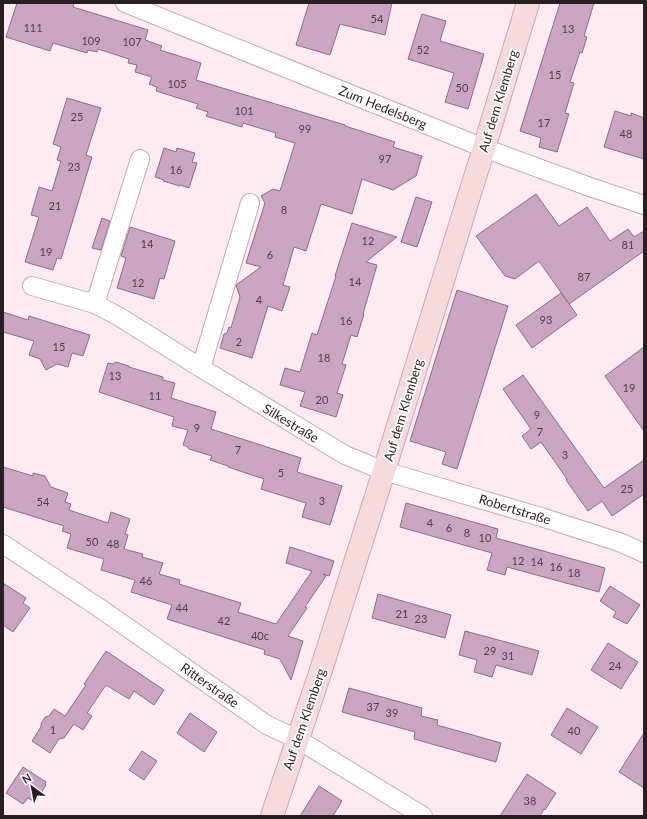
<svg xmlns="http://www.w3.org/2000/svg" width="647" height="819" viewBox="0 0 647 819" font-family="Lato,sans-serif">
<rect width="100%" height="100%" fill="#fdebf1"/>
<!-- building -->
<g fill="#caa4c0" stroke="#887181">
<polygon points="17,3 74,3 73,7 148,30 145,40 162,46 160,50 201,63 196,80 345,125 345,126 395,142 393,147 422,156 416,176 393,190 362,179 352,214 321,204 306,251 294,247 283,285 290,287 282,311 268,306 252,358 220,348 224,334 227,333 229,327 231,328 240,297 236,285 261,267 246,263 265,203 261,196 273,189 280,191 295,143 275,137 276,133 243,123 242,127 206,116 208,112 196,108 198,104 156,91 157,87 149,84 152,77 135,72 137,65 128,63 129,59 98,49 97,52 88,50 87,53 53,43 50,51 6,37"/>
<polygon points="309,3 392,3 385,35 340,24 330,55 296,45"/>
<polygon points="560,3 594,3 584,36 587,37 582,53 580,52 570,82 574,83 565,113 569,114 557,152 539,147 541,138 520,131"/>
<polygon points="422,14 446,21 440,41 484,54 468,109 445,102 454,73 408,59"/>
<polygon points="67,98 101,108 86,155 92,157 61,259 57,258 53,270 25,262 39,217 31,215 39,187 52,191 61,161 57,160 61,147 53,144"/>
<polygon points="615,111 631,116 631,113 644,118 644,159 604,147"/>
<polygon points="164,148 176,152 177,148 195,153 192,162 197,163 189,188 180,185 180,186 163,181 164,180 155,177"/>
<polygon points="536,194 559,226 587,207 610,241 628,229 634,237 644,231 644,251 569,304 539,261 515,279 505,276 476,236"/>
<polygon points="416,197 432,202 417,247 401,242"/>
<polygon points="102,218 110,221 101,250 92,248"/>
<polygon points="352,223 397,237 366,262 377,265 363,314 364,314 357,337 351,335 342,364 346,365 337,393 343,395 336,417 300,406 305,392 280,385 285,368 300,372 312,333 317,335 336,276 335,276"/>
<polygon points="130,227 175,241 164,279 160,278 154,299 117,288 126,258 121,256"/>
<polygon points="457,290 508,306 457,469 442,464 446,452 410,441"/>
<polygon points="561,293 577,315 532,348 516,325"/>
<polygon points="3,312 28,320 29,316 90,335 83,356 72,353 68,367 57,364 46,370 40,359 29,355 34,341 3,332"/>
<polygon points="644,347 644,431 605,376"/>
<polygon points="116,362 129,366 129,367 163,377 163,380 175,383 171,398 216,412 211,429 301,458 297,472 342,486 330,525 302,517 306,503 261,489 264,479 228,467 228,466 210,460 212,456 189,449 188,447 183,445 188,430 172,426 174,417 99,392 108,363 113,364"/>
<polygon points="523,375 604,488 644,460 644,494 612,516 602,501 588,511 566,480 567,479 541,442 531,449 522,436 531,429 503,389"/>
<polygon points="3,467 33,476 33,473 45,476 51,487 68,493 65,502 71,504 69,510 108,523 111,512 130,519 125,534 128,535 124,549 143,554 142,557 163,563 159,574 180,580 179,584 241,603 238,612 276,624 312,571 286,563 290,547 334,561 329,576 323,574 326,576 305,607 307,608 288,636 303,641 291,680 280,659 264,654 265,650 167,619 172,605 131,592 135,580 101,570 104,559 67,548 71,534 62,531 64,526 3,507"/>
<polygon points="406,503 498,529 496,538 605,568 599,592 507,567 505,575 487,570 492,553 400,527"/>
<polygon points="3,583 26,598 23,603 30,608 13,632 3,625"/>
<polygon points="610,586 640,605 627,624 613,617 616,612 600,601"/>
<polygon points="378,594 451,615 445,638 372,618"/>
<polygon points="465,631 539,651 532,675 496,665 492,677 474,672 477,660 459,655"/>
<polygon points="608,643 638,662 621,689 591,670"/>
<polygon points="106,651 164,690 154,705 134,691 129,699 106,685 87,713 92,716 83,730 74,724 64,738 59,739 50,753 32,741 41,727 41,724 45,717 49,716 54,709 65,716 86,685 84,684"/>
<polygon points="349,688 422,708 421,716 438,720 437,725 501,743 496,762 414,739 415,732 342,712"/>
<polygon points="567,708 598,727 581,754 551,735"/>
<polygon points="190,713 217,732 204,752 177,733"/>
<polygon points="644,733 644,788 619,772"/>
<polygon points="142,751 157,761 144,780 129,770"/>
<polygon points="23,767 46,782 45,784 46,785 35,802 28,798 23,804 6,793"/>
<polygon points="527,774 556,793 545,810 544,809 540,816 500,816"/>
<polygon points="319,786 342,801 333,816 300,816"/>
</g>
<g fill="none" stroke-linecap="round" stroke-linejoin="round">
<defs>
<g id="street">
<polyline points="125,3 484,148 590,187 644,205"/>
<polyline points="32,286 95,304 118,316 201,368 345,455 384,471 541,517 619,542 644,553"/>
<polyline points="95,304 140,159"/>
<polyline points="201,368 250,203"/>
<polyline points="3,544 98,607 267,725 297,739 423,816"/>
</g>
<polyline id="secondary" points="272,816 321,670 384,471 484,148 528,3"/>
</defs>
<!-- street casing -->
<use href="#street" stroke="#c5a9b3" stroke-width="20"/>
<!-- secondary casing -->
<use href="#secondary" stroke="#c5a9b3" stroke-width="24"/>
<!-- street -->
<use href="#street" stroke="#fff" stroke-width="18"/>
<!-- secondary -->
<use href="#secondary" stroke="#f5dbde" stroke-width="22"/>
</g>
<g text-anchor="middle" stroke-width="3.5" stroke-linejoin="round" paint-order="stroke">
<!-- number labels -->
<g font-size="11" fill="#51404a">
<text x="377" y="23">54</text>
<text x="33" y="32">111</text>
<text x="568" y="33">13</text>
<text x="91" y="45">109</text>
<text x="132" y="46">107</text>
<text x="423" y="54">52</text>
<text x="555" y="79">15</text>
<text x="177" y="88">105</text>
<text x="462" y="92">50</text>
<text x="244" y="115">101</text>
<text x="77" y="121">25</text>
<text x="544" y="127">17</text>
<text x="305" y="133">99</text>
<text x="626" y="138">48</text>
<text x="385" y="163">97</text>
<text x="74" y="171">23</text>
<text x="176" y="174">16</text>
<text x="55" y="210">21</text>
<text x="284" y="214">8</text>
<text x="368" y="245">12</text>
<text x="147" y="248">14</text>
<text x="628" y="249">81</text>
<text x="46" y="256">19</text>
<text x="270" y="259">6</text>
<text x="584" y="281">87</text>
<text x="355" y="286">14</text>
<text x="138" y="287">12</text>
<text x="259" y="304">4</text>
<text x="546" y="324">93</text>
<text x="346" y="325">16</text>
<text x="239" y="346">2</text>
<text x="59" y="351">15</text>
<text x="324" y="362">18</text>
<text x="115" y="380">13</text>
<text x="629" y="392">19</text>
<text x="155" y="400">11</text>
<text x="322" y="404">20</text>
<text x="537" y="419">9</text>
<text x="197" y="432">9</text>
<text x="540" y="436">7</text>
<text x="238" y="454">7</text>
<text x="565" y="459">3</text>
<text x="281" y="477">5</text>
<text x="627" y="493">25</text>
<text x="322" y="505">3</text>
<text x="43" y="506">54</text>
<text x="430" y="527">4</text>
<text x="449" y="532">6</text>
<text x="467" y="537">8</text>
<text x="485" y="542">10</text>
<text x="92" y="546">50</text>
<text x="113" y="548">48</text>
<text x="518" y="565">12</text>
<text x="537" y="566">14</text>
<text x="556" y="571">16</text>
<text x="574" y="577">18</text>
<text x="146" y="585">46</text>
<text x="182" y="612">44</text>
<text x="402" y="618">21</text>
<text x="421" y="623">23</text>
<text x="224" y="625">42</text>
<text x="260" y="640">40c</text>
<text x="490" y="655">29</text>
<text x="508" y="660">31</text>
<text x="615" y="670">24</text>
<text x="373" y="711">37</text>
<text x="392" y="717">39</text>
<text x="53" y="734">1</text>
<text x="574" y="735">40</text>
<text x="530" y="805">38</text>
</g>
<!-- street labels -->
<g font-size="13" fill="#291e22" stroke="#fff">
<text transform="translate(498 101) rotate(-73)" y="5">Auf dem Klemberg</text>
<text transform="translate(383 107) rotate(22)" y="5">Zum Hedelsberg</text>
<text transform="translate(403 410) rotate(-73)" y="5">Auf dem Klemberg</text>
<text transform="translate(291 423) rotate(31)" y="5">Silkestraße</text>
<text transform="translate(515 509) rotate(17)" y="5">Robertstraße</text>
<text transform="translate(210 685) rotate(35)" y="5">Ritterstraße</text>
<text transform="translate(304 719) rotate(-71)" y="5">Auf dem Klemberg</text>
</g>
</g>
<!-- border -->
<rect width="647" height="819" fill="none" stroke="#291e22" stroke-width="8"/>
<!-- north arrow -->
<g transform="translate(32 787) rotate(328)" stroke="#ffffff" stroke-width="3" paint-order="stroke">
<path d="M0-3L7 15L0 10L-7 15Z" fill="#291e22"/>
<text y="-6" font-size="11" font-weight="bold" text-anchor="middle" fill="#291e22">N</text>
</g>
</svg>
